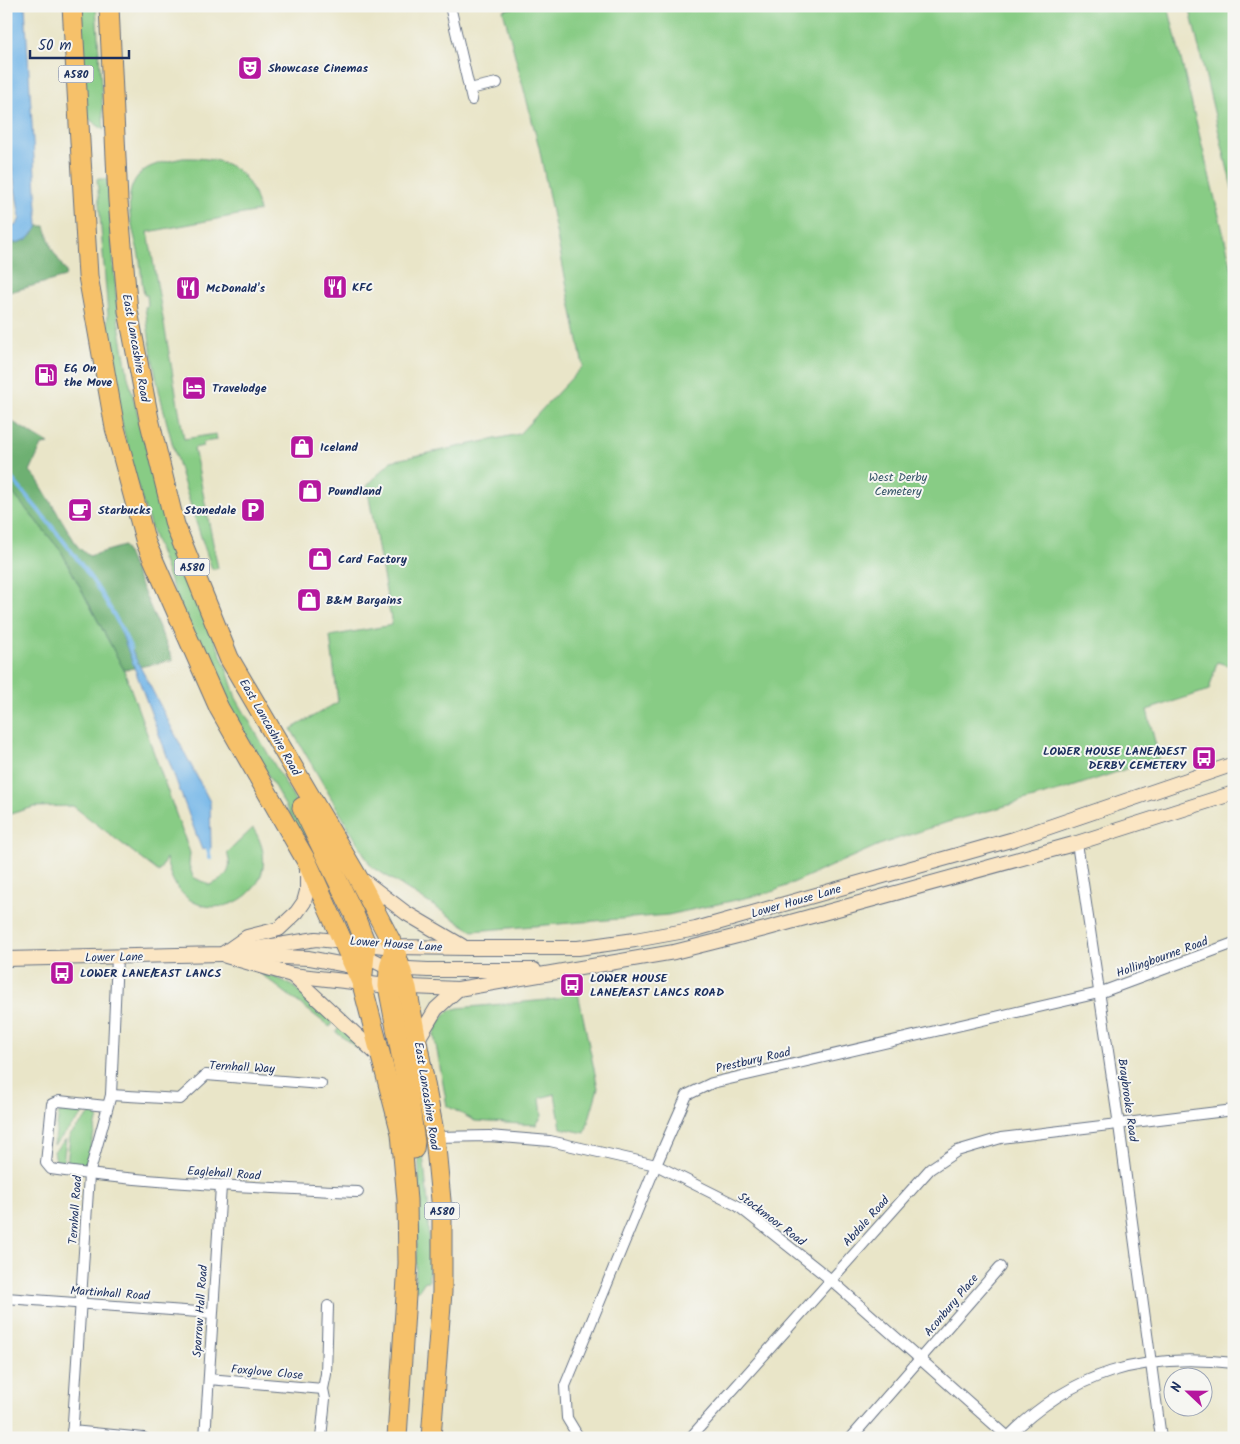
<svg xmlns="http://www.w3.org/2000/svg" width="1240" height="1444" viewBox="0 0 1240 1444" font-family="Kalam,sans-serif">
<rect width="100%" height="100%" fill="#f6f6f2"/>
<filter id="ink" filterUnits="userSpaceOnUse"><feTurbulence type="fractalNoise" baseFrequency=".02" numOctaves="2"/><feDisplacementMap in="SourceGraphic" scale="10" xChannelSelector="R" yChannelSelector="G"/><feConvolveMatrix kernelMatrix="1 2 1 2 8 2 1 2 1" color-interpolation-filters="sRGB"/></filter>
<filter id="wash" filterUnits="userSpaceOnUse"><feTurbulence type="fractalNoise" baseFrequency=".0096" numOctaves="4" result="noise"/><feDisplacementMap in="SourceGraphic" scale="20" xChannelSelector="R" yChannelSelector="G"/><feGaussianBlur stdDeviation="1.12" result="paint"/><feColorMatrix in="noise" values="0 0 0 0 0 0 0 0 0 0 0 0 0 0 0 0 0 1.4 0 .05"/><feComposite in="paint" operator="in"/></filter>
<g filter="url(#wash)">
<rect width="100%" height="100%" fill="#e9e5c8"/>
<!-- green -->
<g fill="#88cc85" stroke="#527e72">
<polygon points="79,6 96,6 104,130 86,117"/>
<polygon points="521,6 1168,6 1234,277 1234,663 1227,665 1217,662 1209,690 1147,710 1159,758 1066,789 948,822 879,845 772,892 668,915 473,931 371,866 291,729 338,702 330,636 392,625 367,486 391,461 519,434 583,366 539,147 503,10"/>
<polygon points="1189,6 1234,6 1234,196"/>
<path d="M183,158C225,157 250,167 259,211L148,232L184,439L216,434L217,440L203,442V446L194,448L218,568L212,569C189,503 168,436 154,367C150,347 148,327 145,307L148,306L147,295H144C142,283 141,272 140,260C135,233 117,192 143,171C154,163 170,161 183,158Z"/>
<polygon points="97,179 107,179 118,318 128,377 166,523 226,667 236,698 309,825 309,839 305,841 204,661 176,597 152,531 132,469 105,347 108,315"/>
<path d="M6,485L61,551L124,670L190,853L189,865L193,877L209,885C225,880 234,870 227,853L253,828C299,899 181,948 166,858L159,872L73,806L34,807L7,815Z"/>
<path d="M261,974C292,978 312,1002 334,1021L330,1027Z"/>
<path d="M577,988L598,1088L585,1133L561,1128L555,1094L540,1098L542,1116L536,1125L475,1121L447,1106L434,1034C438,1021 444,1011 458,1008L558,999Z"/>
<polygon points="340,1026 362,1050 363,1053 336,1032"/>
<polygon points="67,1109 86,1111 54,1145 59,1113"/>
<polygon points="92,1112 96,1113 98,1117 87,1161 83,1166 67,1164 70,1135"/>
<polygon points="420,1126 428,1202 429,1281 425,1281 419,1290 415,1290 419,1168 416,1127"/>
<polygon points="66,1139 63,1164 56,1161 54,1151"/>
</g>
<!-- forest -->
<g fill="#6eb072" stroke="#447068">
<path d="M38,226H45L52,249L66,272L65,277L6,293V243C22,244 31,239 38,226Z"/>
<polygon points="6,418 49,444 42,445 30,471 37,479 78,547 89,556 124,546 173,660 124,670 61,551 6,485"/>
</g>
<!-- water -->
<g fill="#73b6e8" stroke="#4772a3">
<path d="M6,6H25L38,226C31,239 22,244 6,243V228L17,225L20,218L6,130Z"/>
<polygon points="118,624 210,802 211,848 202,850"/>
</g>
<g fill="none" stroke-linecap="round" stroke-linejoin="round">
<!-- stream -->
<g stroke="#73b6e8" stroke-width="4">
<path d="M6,472C51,524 104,586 131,649"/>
<polyline points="207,844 210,858"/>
</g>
</g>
</g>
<g filter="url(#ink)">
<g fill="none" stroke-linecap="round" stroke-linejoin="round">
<defs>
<g id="street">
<polyline points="450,6 472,100"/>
<polyline points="469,89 497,83"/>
<polyline points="1077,843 1119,1125 1161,1438"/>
<polyline points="111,1095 180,1099 206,1075 321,1084"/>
<path d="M106,1106L59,1101L52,1104L46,1163L51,1169C153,1184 256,1187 358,1192"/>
<polyline points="435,1137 489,1136 550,1141 656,1165 738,1206 830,1279 1008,1437"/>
<polyline points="6,1298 212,1313"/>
<polyline points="209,1379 323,1389"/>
<polyline points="72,1431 144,1438"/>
<polyline points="72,1438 89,1175 111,1095 117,957"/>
<polyline points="205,1438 221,1186"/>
<polyline points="321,1438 325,1399 323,1389 326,1374 328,1306"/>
<polyline points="579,1438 567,1418 565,1386 656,1165 687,1095 712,1083 1099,993 1234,943"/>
<polyline points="690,1438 930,1169 957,1151 1001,1138 1234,1110"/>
<polyline points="851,1438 1000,1267"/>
<path d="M1007,1438C1072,1372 1143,1352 1234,1363"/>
</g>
<g id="secondary">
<polyline points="360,878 406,913 462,946"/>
<polyline points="224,953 247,937 279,929 297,912 304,902 307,891 307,867"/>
<polyline points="359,953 389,968 428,970 534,970"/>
<polyline points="226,956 292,975 388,986 458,989 674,952 765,929 1077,843 1234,793"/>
<polyline points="251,956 309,958 361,968"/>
<polyline points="6,959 221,954 316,939 394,947 467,948 578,948 635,940 696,929 1014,839 1234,764"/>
<polyline points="292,975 382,1059"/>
<polyline points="418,1039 436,1009 458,989"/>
</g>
<g id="highway">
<polyline points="72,6 88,276 115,428 146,543 219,708 307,862 362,984 401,1133 407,1200 408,1263 397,1438"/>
<polyline points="109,6 118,201 128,311 149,419 175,525 229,658 357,876 394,947 407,988 435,1137 442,1211 442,1292 431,1438"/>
<polyline points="302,807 354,914 366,944 362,984"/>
<polyline points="394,948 389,968 388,986 408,1092 415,1142 414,1149"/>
</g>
</defs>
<!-- street casing -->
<use href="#street" stroke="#636f83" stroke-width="12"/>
<!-- secondary casing -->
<use href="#secondary" stroke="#636f83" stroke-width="16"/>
<!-- highway casing -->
<use href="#highway" stroke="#636f83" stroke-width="21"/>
<!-- street -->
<use href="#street" stroke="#fff" stroke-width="10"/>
<!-- secondary -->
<use href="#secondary" stroke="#fbe6c4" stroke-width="14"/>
<!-- highway -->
<use href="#highway" stroke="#f6c16b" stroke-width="19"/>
</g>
</g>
<!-- icons -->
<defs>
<symbol id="theatre-square" viewBox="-11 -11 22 22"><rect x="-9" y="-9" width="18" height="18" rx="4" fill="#b5179e" stroke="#f6f6f2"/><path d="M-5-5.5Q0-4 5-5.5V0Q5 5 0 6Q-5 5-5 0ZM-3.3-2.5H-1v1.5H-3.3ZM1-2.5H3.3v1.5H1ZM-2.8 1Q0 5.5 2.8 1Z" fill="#fff"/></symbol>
<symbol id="restaurant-square" viewBox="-11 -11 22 22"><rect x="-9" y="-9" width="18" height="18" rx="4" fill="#b5179e" stroke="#f6f6f2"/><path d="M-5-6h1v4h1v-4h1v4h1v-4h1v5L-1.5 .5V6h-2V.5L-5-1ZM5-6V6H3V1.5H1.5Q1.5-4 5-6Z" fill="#fff"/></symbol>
<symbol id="fuel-square" viewBox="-11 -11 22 22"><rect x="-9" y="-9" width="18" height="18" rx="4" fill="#b5179e" stroke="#f6f6f2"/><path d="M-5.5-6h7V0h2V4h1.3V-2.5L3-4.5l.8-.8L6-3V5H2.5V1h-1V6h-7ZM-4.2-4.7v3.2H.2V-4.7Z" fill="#fff"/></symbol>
<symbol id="hotel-square" viewBox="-11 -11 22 22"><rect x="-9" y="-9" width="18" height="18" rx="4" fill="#b5179e" stroke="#f6f6f2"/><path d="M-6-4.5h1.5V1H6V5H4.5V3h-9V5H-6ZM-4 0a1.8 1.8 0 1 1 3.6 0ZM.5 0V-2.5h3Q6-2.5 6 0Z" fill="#fff"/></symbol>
<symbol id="shop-square" viewBox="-11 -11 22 22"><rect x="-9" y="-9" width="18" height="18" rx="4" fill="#b5179e" stroke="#f6f6f2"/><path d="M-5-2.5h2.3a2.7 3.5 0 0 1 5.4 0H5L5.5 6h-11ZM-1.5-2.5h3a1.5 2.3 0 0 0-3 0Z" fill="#fff"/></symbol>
<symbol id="cafe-square" viewBox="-11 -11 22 22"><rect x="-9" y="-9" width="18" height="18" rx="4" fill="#b5179e" stroke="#f6f6f2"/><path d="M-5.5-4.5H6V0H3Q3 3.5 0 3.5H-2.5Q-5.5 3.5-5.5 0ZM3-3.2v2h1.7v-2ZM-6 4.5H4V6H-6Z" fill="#fff"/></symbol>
<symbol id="parking-square" viewBox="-11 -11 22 22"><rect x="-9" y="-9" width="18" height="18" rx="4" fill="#b5179e" stroke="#f6f6f2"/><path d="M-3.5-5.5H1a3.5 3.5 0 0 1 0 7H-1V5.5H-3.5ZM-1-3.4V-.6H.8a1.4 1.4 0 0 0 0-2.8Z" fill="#fff"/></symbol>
<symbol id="bus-square" viewBox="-11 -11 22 22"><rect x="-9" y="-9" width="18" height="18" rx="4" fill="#b5179e" stroke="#f6f6f2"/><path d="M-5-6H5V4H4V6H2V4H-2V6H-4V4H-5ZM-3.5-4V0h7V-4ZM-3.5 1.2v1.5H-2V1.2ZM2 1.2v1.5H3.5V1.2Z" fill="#fff"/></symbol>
</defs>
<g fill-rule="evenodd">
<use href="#theatre-square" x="236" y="54" width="28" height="28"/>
<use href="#restaurant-square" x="321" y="273" width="28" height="28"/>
<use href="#restaurant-square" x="174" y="274" width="28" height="28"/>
<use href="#fuel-square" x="32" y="361" width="28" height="28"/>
<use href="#hotel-square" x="180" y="374" width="28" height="28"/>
<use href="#shop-square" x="288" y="433" width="28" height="28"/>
<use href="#shop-square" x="296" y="477" width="28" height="28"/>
<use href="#cafe-square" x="66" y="496" width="28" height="28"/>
<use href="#parking-square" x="239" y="496" width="28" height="28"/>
<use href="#shop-square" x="306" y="545" width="28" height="28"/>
<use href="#shop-square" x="295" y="586" width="28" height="28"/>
<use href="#bus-square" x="1190" y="744" width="28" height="28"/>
<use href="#bus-square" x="48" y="959" width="28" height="28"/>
<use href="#bus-square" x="558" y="971" width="28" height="28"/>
</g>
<g text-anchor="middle" stroke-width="4" stroke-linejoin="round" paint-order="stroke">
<!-- shield labels -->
<g fill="#f6f6f2" stroke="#5d6b8a" stroke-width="1">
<rect x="58.5" y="65.5" width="35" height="17" rx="4"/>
<rect x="174.5" y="558.5" width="35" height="17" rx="4"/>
<rect x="424.5" y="1202.5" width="35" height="17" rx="4"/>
</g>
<g font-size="11" font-weight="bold" fill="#1b2f5e">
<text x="76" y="78">A580</text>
<text x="192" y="571">A580</text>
<text x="442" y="1215">A580</text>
</g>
<!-- poi labels -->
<g font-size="12" font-weight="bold" fill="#1b2f5e" stroke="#f6f6f2" text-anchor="start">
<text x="268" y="72">Showcase Cinemas</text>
<text x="352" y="291">KFC</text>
<text x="206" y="292">McDonald's</text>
<text x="64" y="372">EG On<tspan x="64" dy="14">the Move</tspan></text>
<text x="212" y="392">Travelodge</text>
<text x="320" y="451">Iceland</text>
<text x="328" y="495">Poundland</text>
<text x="98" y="514">Starbucks</text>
<text x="236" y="514" text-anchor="end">Stonedale</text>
<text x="338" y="563">Card Factory</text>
<text x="326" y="604">B&amp;M Bargains</text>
<text x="1186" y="755" text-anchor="end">LOWER HOUSE LANE/WEST<tspan x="1186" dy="14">DERBY CEMETERY</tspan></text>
<text x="80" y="977">LOWER LANE/EAST LANCS</text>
<text x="590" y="982">LOWER HOUSE<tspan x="590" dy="14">LANE/EAST LANCS ROAD</tspan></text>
</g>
<!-- street labels -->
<g font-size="12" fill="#1b2f5e" stroke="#f6f6f2">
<text transform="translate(136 348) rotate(80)" y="4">East Lancashire Road</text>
<text transform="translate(270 727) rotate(60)" y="4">East Lancashire Road</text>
<text transform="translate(796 901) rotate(-16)" y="4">Lower House Lane</text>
<text transform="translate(396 944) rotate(4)" y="4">Lower House Lane</text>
<text transform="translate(114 957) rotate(-1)" y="4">Lower Lane</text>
<text transform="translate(1162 957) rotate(-20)" y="4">Hollingbourne Road</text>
<text transform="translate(753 1060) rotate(-13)" y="4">Prestbury Road</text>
<text transform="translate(242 1067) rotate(3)" y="4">Ternhall Way</text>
<text transform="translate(427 1096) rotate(81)" y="4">East Lancashire Road</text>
<text transform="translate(1128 1100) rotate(82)" y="4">Braybrooke Road</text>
<text transform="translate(224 1173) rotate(4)" y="4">Eaglehall Road</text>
<text transform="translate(75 1210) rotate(-86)" y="4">Ternhall Road</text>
<text transform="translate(772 1219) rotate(37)" y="4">Stockmoor Road</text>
<text transform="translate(866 1221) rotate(-48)" y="4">Abdale Road</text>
<text transform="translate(110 1293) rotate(4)" y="4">Martinhall Road</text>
<text transform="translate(951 1305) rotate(-50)" y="4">Aconbury Place</text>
<text transform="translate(200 1311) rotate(-86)" y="4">Sparrow Hall Road</text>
<text transform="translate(267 1372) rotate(5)" y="4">Foxglove Close</text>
</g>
<!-- park labels -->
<g font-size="12" fill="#365668" stroke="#f6f6f2">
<text x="898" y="481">West Derby<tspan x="898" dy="14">Cemetery</tspan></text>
</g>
</g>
<!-- margin -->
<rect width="1240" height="1444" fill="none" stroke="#f6f6f2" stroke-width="25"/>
<!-- north arrow -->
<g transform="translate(1188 1392) rotate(292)"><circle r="24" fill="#f6f6f2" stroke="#9ea6b7"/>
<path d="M0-4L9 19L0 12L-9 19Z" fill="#b5179e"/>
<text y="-8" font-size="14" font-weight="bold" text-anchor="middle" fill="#1b2f5e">N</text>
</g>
<!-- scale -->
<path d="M30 50v8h99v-8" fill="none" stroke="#1b2f5e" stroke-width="2.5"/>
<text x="38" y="50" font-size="15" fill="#1b2f5e" stroke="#f6f6f2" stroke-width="4" paint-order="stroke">50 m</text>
</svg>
